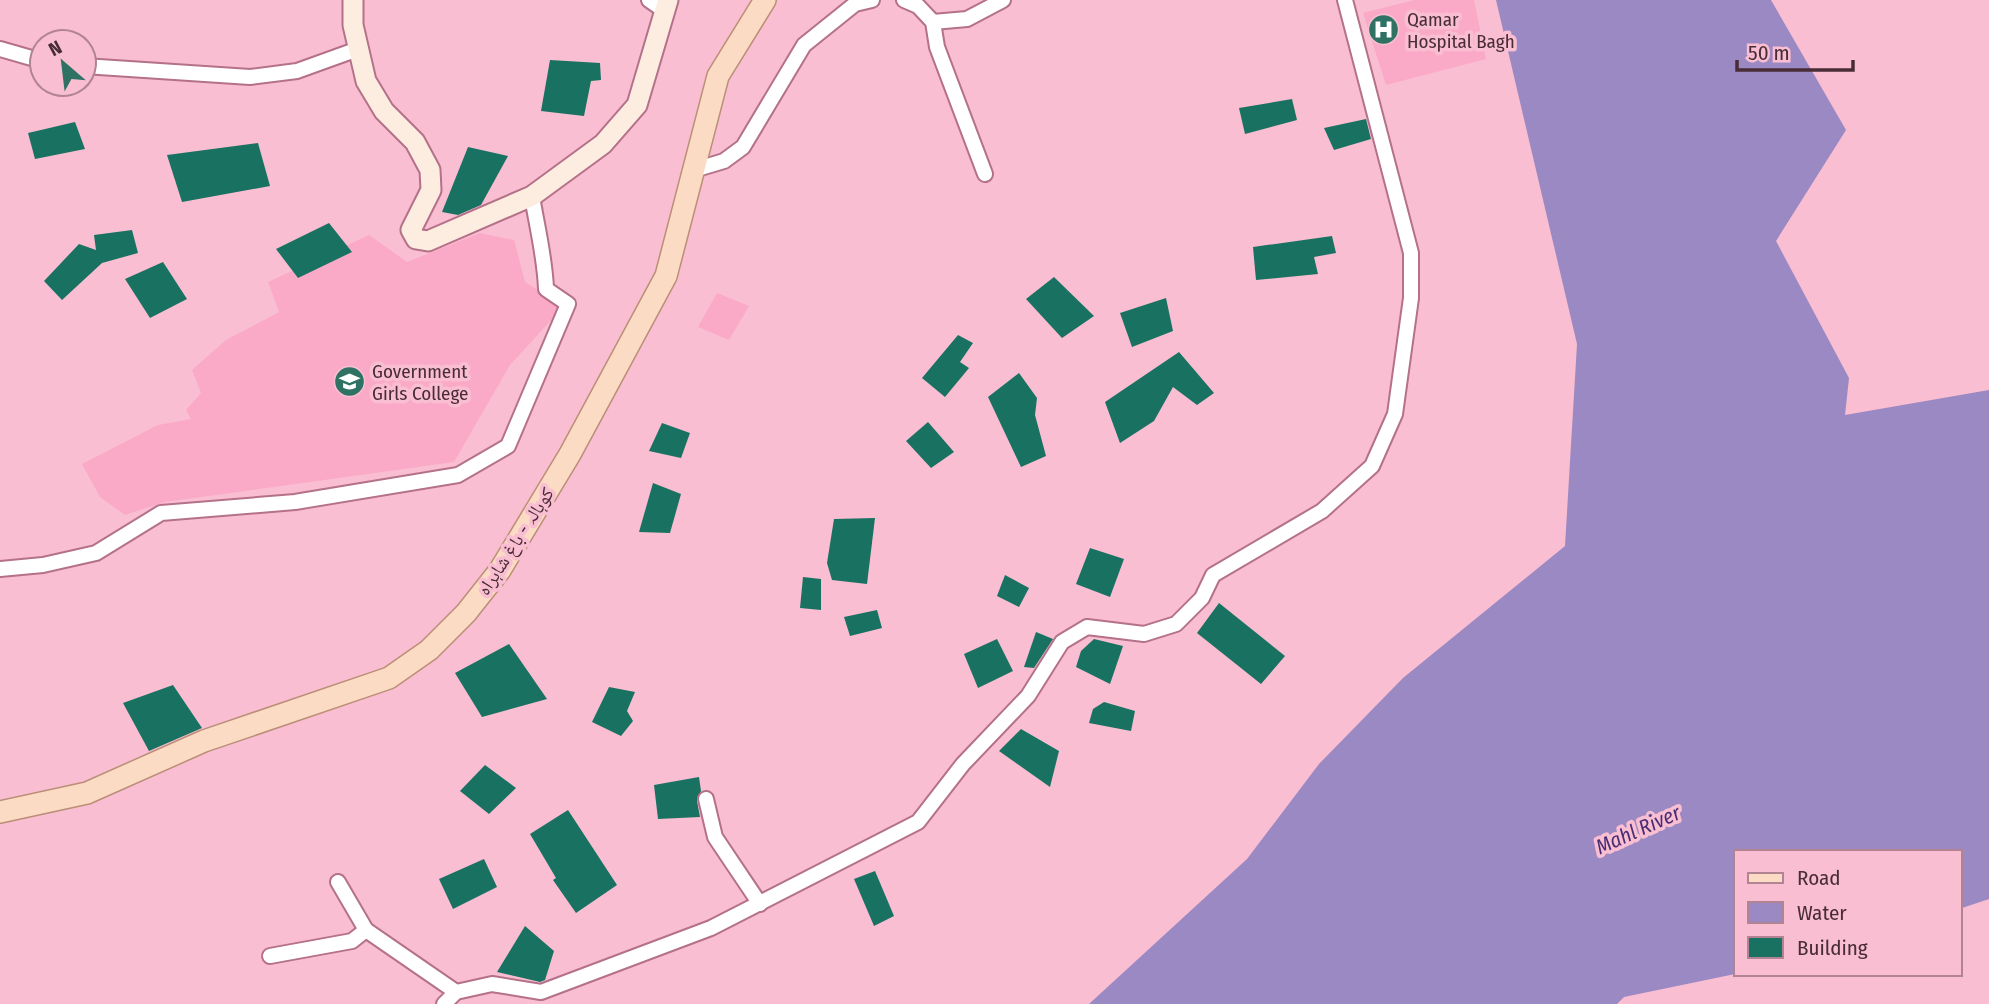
<svg xmlns="http://www.w3.org/2000/svg" width="1989" height="1004" viewBox="0 0 1989 1004" font-family="'Fira Sans Condensed','Noto Naskh Arabic',sans-serif">
<rect width="100%" height="100%" fill="#f9bed1"/>
<!-- built -->
<g fill="#faaac6">
<polygon points="1414,0 1474,0 1486,59 1386,85 1363,13"/>
<polygon points="480,233 514,240 525,282 564,306 510,365 454,462 165,502 125,515 100,497 82,464 158,425 191,419 186,410 201,393 192,370 226,340 279,312 268,282 369,235 407,262"/>
<polygon points="717,293 749,306 729,340 698,327"/>
</g>
<!-- water -->
<polygon fill="#9a89c2" points="1496,0 1771,0 1846,130 1776,241 1849,378 1845,415 1989,390 1989,899 1959,909 1959,852 1735,852 1735,974 1624,997 1617,1004 1089,1004 1247,859 1319,764 1403,678 1565,546 1577,344"/>
<!-- building -->
<g fill="#197161">
<polygon points="550,60 600,63 601,80 591,81 584,116 541,111"/>
<polygon points="1292,99 1297,120 1245,134 1239,108"/>
<polygon points="1366,119 1371,139 1334,150 1324,128"/>
<polygon points="75,122 85,149 35,159 28,133"/>
<polygon points="258,143 270,186 182,202 167,155"/>
<polygon points="468,147 508,156 481,205 458,215 442,212"/>
<polygon points="329,223 352,252 298,278 276,249"/>
<polygon points="132,230 138,253 102,263 62,300 44,281 79,244 96,250 94,235"/>
<polygon points="1332,236 1336,253 1314,257 1318,274 1256,280 1253,247"/>
<polygon points="163,262 187,299 150,318 125,279"/>
<polygon points="1054,277 1094,316 1062,338 1026,299"/>
<polygon points="1166,298 1173,331 1132,347 1120,313"/>
<polygon points="958,335 973,343 960,362 969,368 945,397 922,378"/>
<polygon points="1179,352 1214,393 1197,405 1173,387 1154,421 1120,443 1105,402"/>
<polygon points="1019,373 1037,398 1035,415 1046,456 1021,467 988,397"/>
<polygon points="928,422 954,452 931,468 906,441"/>
<polygon points="662,423 690,433 681,458 649,451"/>
<polygon points="653,483 681,494 670,533 639,532"/>
<polygon points="875,518 867,584 832,580 827,563 834,519"/>
<polygon points="1090,548 1124,559 1110,597 1076,584"/>
<polygon points="1005,575 1029,588 1019,607 997,596"/>
<polygon points="803,577 821,579 821,610 800,608"/>
<polygon points="1219,603 1285,656 1261,684 1197,633"/>
<polygon points="877,610 882,628 850,636 844,617"/>
<polygon points="1036,632 1053,639 1034,668 1024,667"/>
<polygon points="997,639 1013,671 978,688 964,654"/>
<polygon points="1094,639 1123,646 1110,684 1076,667 1081,651"/>
<polygon points="509,644 547,699 482,717 455,673"/>
<polygon points="173,685 202,728 149,751 123,703"/>
<polygon points="609,687 635,692 627,711 633,721 621,736 592,722"/>
<polygon points="1104,702 1135,711 1131,731 1089,723 1093,709"/>
<polygon points="1021,729 1059,751 1050,787 999,751"/>
<polygon points="485,765 516,788 489,814 460,791"/>
<polygon points="699,777 701,791 697,801 700,817 658,819 654,785"/>
<polygon points="568,810 617,885 576,913 553,880 556,878 530,834"/>
<polygon points="484,859 497,887 453,909 439,879"/>
<polygon points="875,871 894,916 874,926 854,879"/>
<polygon points="525,926 554,951 545,980 540,982 497,972"/>
</g>
<g fill="none" stroke-linecap="round" stroke-linejoin="round">
<defs>
<g id="street">
<polyline points="649,0 665,11"/>
<polyline points="904,0 918,6 933,22 937,47 985,174"/>
<polyline points="933,22 967,19 1003,0"/>
<polyline points="0,49 42,61"/>
<polyline points="84,66 250,77 297,71 358,49"/>
<polyline points="694,170 724,161 743,147 804,45 855,4 872,0"/>
<path d="M0,569L43,565L96,553L161,513L295,502L458,475L508,446L568,304L546,289C545,258 537,227 532,196"/>
<polyline points="706,799 715,837 760,904"/>
<polyline points="338,882 366,930 456,992"/>
<polyline points="270,956 352,941 366,930"/>
<polyline points="444,1004 456,992 492,984 541,992 711,928 918,822 963,764 1028,696 1062,642 1087,627 1144,634 1176,624 1202,598 1213,575 1322,511 1372,466 1395,414 1411,298 1411,253 1345,0"/>
</g>
<polyline id="secondary" points="353,0 353,25 366,81 384,111 415,142 430,170 431,190 411,230 416,239 428,241 532,196 603,144 637,105 668,0"/>
<polyline id="primary" points="0,812 87,793 204,741 389,678 429,650 466,613 500,570 570,454 666,276 718,76 765,0"/>
</defs>
<!-- street casing -->
<use href="#street" stroke="#b47189" stroke-width="18"/>
<!-- secondary casing -->
<use href="#secondary" stroke="#b47189" stroke-width="23"/>
<!-- primary casing -->
<use href="#primary" stroke="#bb8e78" stroke-width="24"/>
<!-- street -->
<use href="#street" stroke="#fff" stroke-width="14"/>
<!-- secondary -->
<use href="#secondary" stroke="#fdede1" stroke-width="19"/>
<!-- primary -->
<use href="#primary" stroke="#fbdbc3" stroke-width="21"/>
</g>
<!-- icons -->
<defs>
<symbol id="hospital-disc" viewBox="-11 -11 22 22"><circle r="9.5" fill="#2f7264" stroke="#f9bed1"/><path d="M-5-5h3v3.5h4V-5h3V5h-3V1.5h-4V5h-3Z" fill="#fff"/></symbol>
<symbol id="school-disc" viewBox="-11 -11 22 22"><circle r="9.5" fill="#2f7264" stroke="#f9bed1"/><path d="M0-5L7-2L0 1L-7-2ZM-4 1L0 2.5L4 1V4Q0 6-4 4Z" fill="#fff"/></symbol>
</defs>
<g fill-rule="evenodd">
<use href="#hospital-disc" x="1366" y="12" width="35" height="35"/>
<use href="#school-disc" x="332" y="364" width="35" height="35"/>
</g>
<g text-anchor="middle" stroke-width="7" stroke-linejoin="round" paint-order="stroke">
<!-- poi labels -->
<g font-size="19" fill="#482c36" stroke="#f9bed1" text-anchor="start">
<text x="1407" y="26">Qamar<tspan x="1407" dy="22">Hospital Bagh</tspan></text>
<text x="372" y="378">Government<tspan x="372" dy="22">Girls College</tspan></text>
</g>
<!-- street labels -->
<g font-size="19" fill="#482c36" stroke="#f9bed1">
<text transform="translate(515 541) rotate(-57)" y="7">کوہالہ - باغ شاہراہ</text>
</g>
<!-- water labels -->
<g font-size="21" font-style="italic" fill="#482f74" stroke="#f9bed1">
<text transform="translate(1638 830) rotate(-24)" y="7">Mahl River</text>
</g>
</g>
<!-- legend -->
<rect x="1734" y="850" width="228" height="126" fill="#f9bed1" stroke="#b28493" stroke-width="2"/>
<rect x="1748" y="873" width="35" height="10" fill="#fbdbc3" stroke="#b28493" stroke-width="2"/>
<text x="1797" y="885" font-size="21" fill="#482c36">Road</text>
<rect x="1748" y="902" width="35" height="21" fill="#9a89c2" stroke="#b28493" stroke-width="2"/>
<text x="1797" y="920" font-size="21" fill="#482c36">Water</text>
<rect x="1748" y="937" width="35" height="21" fill="#197161" stroke="#b28493" stroke-width="2"/>
<text x="1797" y="955" font-size="21" fill="#482c36">Building</text>
<!-- north arrow -->
<g transform="translate(63 63) rotate(332)"><circle r="33" fill="#f9bed1" stroke="#b28493" stroke-width="2"/>
<path d="M0-5L12 26L0 18L-12 26Z" fill="#2f7264"/>
<text y="-10" font-size="19" font-weight="bold" text-anchor="middle" fill="#482c36">N</text>
</g>
<!-- scale -->
<path d="M1737 60v10h116v-10" fill="none" stroke="#482c36" stroke-width="3.5"/>
<text x="1748" y="60" font-size="21" fill="#482c36" stroke="#f9bed1" stroke-width="5" paint-order="stroke">50 m</text>
</svg>
